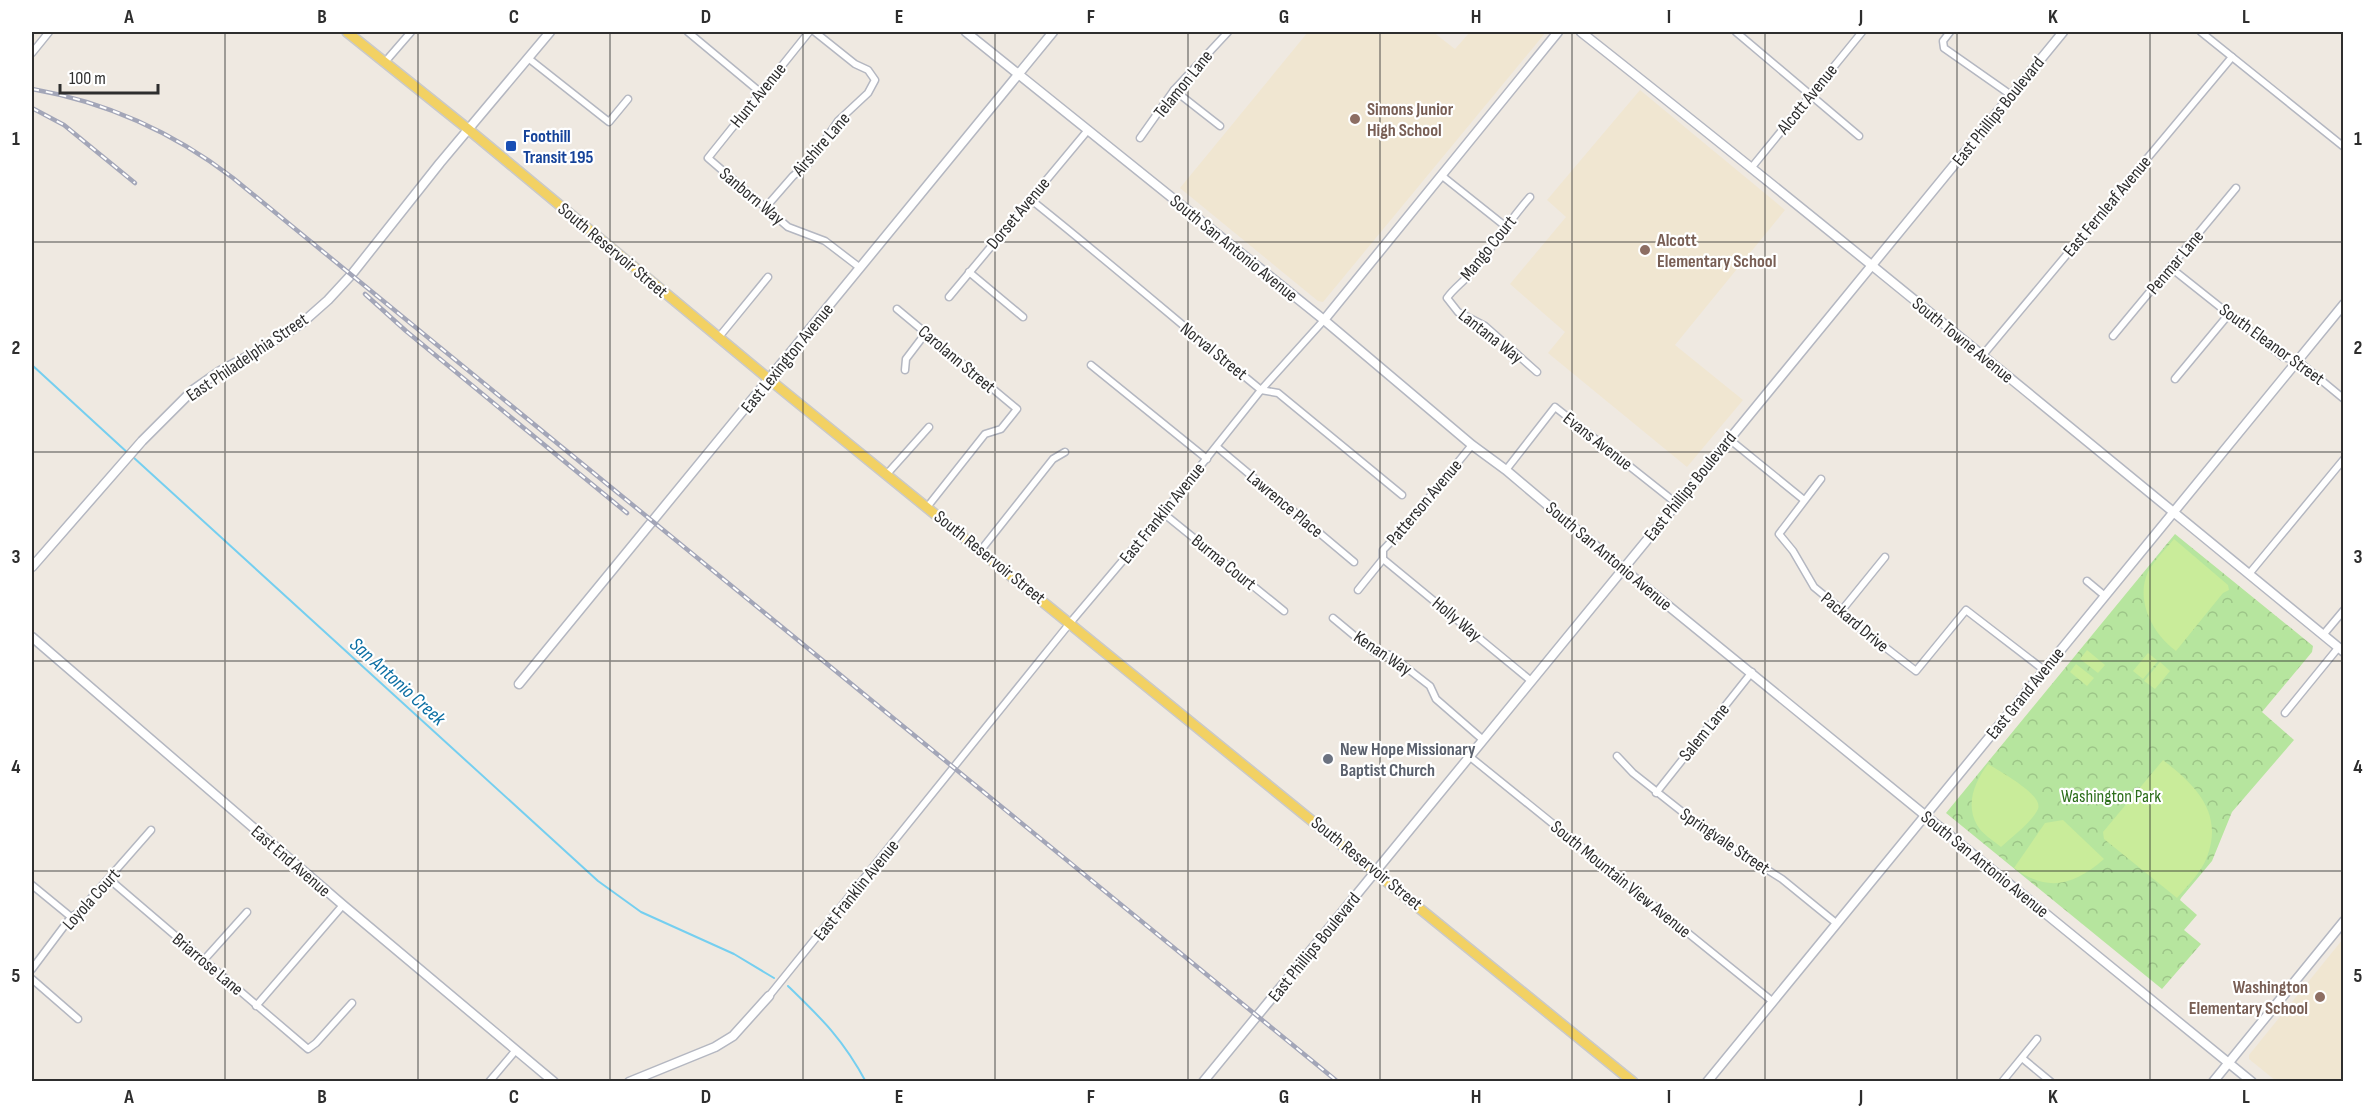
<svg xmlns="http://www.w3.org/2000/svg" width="2375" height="1113" viewBox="0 0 2375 1113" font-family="'Sofia Sans Condensed',sans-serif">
<defs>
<pattern id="park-crowns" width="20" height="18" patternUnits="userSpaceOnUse" patternTransform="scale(1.5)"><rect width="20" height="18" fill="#b6e59e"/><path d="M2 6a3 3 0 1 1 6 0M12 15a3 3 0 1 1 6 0" fill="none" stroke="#9dc588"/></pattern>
</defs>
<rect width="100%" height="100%" fill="#efe9e1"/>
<!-- education -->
<g fill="#f0e6d1">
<polygon points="1308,32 1433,32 1455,49 1470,32 1546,32 1323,302 1318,301 1180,188"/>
<polygon points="1640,90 1785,210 1675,345 1743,400 1687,467 1548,353 1565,332 1510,284 1566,217 1547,200"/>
<polygon points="2343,939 2343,1077 2340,1081 2276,1081 2249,1059 2249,1055"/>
</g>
<!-- park -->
<polygon fill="url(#park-crowns)" points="2175,534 2313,646 2312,652 2262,712 2294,740 2232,812 2212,861 2181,898 2180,900 2197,915 2184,930 2201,944 2162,989 1946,813"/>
<!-- pitch -->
<g fill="#c9ec9a">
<path d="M2174,539L2228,585L2229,590L2223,593L2176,651C2154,635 2137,604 2146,577C2150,564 2165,550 2174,539Z"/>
<polygon points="2087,650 2105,665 2098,673 2080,659"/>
<polygon points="2148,653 2158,661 2143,679 2133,671"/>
<polygon points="2160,662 2170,671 2155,689 2144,681"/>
<polygon points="2076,664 2094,678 2087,686 2070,672"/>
<path d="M2163,760C2195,785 2224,812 2207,857C2201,873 2188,885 2177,898L2104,839L2103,832Z"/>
<path d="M1988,764C1999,771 2044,795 2038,809C2032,822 2012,837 2001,847C1994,841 1982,834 1977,825C1965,804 1975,781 1988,764Z"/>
<path d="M2063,820L2104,859C2074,885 2048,893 2014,868L2045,823Z"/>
</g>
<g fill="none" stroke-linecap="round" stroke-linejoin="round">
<!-- stream -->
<g stroke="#75cff0" stroke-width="2">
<polyline points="32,365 129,454"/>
<polyline points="133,457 598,881 641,912 734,954 774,978"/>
<path d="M788,986C822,1019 843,1039 866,1082"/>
</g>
<defs>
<g id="street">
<polyline points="688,32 760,92"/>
<polyline points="809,32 708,158 788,227 825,241 859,267"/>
<polyline points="1736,32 1859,136"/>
<polyline points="1950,32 1943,41 1944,48 2011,95"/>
<polyline points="2201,32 2344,147"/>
<polyline points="32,53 49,32"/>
<polyline points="528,58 609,122 628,99"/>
<polyline points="385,62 411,32"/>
<polyline points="1174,90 1220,126"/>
<polyline points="1140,138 1174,90 1228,32"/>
<polyline points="1752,167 1862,32"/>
<polyline points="1441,175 1505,226"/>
<path d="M1530,197C1508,222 1491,250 1469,275C1462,283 1453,289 1447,298L1458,312L1485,326L1537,372"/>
<path d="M1030,199C1108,261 1184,327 1261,390L1278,393L1402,495"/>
<polyline points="766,207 793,176 810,162 838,121 868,93 875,80 868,70 855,64 815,32"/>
<polyline points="2171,268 2283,357 2298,361 2344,399"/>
<polyline points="969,272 1023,317"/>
<polyline points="949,297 1088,130"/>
<polyline points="897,309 1017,409 1001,429 985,434 928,506"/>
<polyline points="2113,336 2236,188"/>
<polyline points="719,337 768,277"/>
<polyline points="1982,356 2232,57"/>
<polyline points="1091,365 1207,459"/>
<polyline points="905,370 906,359 925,334"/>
<polyline points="2175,379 2229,314"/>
<polyline points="1729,439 1804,500"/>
<polyline points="1217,447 1354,562"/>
<polyline points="1506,470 1555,407 1676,503"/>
<polyline points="887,474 929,427"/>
<polyline points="1821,479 1779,534 1793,551 1814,587 1842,610 1851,621 1916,671 1966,610 2044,670"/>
<polyline points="1163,513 1284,611"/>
<polyline points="981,550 1053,459 1065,452"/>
<polyline points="1383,559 1530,680"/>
<polyline points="2249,574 2344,459"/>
<polyline points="2087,581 2105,596"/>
<polyline points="1358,590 1383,559 1383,550 1405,527 1472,445"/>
<polyline points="1842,610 1885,557"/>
<polyline points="1333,618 1374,652 1390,655 1430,686 1436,699 1482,739"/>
<polyline points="2323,635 2344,610"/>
<polyline points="2285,713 2338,648"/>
<polyline points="1469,756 1772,1001"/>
<polyline points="1617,756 1633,773 1709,833 1782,879 1836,923"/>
<polyline points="1656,793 1752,672"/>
<polyline points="109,879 308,1049 316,1043 352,1003"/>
<polyline points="32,885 71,917"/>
<polyline points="203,961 247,912"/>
<polyline points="32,969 71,917 79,912 151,830"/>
<polyline points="32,979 78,1019"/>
<polyline points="769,996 1070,623 1163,513 1261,390 1324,320"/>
<polyline points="256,1006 343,905"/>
<polyline points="2022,1058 2051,1082"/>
<polyline points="489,1082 516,1050"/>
<polyline points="2002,1082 2037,1039"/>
</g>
<g id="secondary">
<polyline points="966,32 1324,320 1472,445 1506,470 1622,568 2252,1082"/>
<path d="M1581,32C1838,235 2090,444 2344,652"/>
<polyline points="1324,320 1558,32"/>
<polyline points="32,567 142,441 193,390 220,371 261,349 302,323 328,300 352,274 440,163 550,32"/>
<polyline points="32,637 343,905 554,1082"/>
<polyline points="519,684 1053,32"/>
<polyline points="629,1082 715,1047 733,1036 769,996"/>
<polyline points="1203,1082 2063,32"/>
<polyline points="1707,1082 2344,304"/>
<polyline points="2213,1082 2344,921"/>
</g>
<polyline id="primary" points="347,32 468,129 770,380 1633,1082"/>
</defs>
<!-- street casing -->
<use href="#street" stroke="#b4b7c1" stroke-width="9"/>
<!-- secondary casing -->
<use href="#secondary" stroke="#b4b7c1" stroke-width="11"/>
<!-- primary casing -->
<use href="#primary" stroke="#c9c9c9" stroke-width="12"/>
<!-- street -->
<use href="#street" stroke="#fff" stroke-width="6"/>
<!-- secondary -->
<use href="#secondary" stroke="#fff" stroke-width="8"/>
<!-- primary -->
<use href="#primary" stroke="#f2d163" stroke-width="9"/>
<defs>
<g id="rail">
<path d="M32,89C106,102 173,132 233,178L1338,1082"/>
<polyline points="32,108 64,125 135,183"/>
<polyline points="365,294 406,331 627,513"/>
</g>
</defs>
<!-- rail casing -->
<use href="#rail" stroke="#a3a6b8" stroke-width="4.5"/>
<!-- rail -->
<use href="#rail" stroke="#fff" stroke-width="2" stroke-dasharray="7" stroke-linecap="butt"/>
</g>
<!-- grid -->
<path fill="none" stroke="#2e2e2e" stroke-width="1.5" stroke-opacity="0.55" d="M225,32V1082M418,32V1082M610,32V1082M803,32V1082M995,32V1082M1188,32V1082M1380,32V1082M1572,32V1082M1765,32V1082M1957,32V1082M2150,32V1082M32,242H2344M32,452H2344M32,661H2344M32,871H2344"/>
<!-- markers -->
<g fill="#8d6e63" stroke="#fff" stroke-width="2">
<circle cx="1355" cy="119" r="6"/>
<circle cx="1645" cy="250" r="6"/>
<circle cx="2320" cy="997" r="6"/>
</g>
<rect fill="#1a4fb4" stroke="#fff" stroke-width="2" x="505" y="140" width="12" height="12" rx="3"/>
<circle fill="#6b7280" stroke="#fff" stroke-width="2" cx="1328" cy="759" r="6"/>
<g text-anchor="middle" stroke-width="4.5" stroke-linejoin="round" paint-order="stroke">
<!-- street labels -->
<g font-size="18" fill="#2e2e2e" stroke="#fff">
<text transform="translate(1183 84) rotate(-51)" y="6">Telamon Lane</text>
<text transform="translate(758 95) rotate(-51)" y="6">Hunt Avenue</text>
<text transform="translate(1807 99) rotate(-51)" y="6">Alcott Avenue</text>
<text transform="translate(1998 111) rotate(-51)" y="6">East Phillips Boulevard</text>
<text transform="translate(821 144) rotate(-49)" y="6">Airshire Lane</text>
<text transform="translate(752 196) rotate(40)" y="6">Sanborn Way</text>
<text transform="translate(2107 206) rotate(-50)" y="6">East Fernleaf Avenue</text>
<text transform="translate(1018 213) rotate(-50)" y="6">Dorset Avenue</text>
<text transform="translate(1234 248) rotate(39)" y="6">South San Antonio Avenue</text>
<text transform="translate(1488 248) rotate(-51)" y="6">Mango Court</text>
<text transform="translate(613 250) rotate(40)" y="6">South Reservoir Street</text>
<text transform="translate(2175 262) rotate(-50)" y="6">Penmar Lane</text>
<text transform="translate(1491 336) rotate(38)" y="6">Lantana Way</text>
<text transform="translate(1963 340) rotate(39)" y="6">South Towne Avenue</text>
<text transform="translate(2272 344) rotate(36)" y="6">South Eleanor Street</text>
<text transform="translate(1214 351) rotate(39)" y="6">Norval Street</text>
<text transform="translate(247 357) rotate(-34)" y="6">East Philadelphia Street</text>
<text transform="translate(787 358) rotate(-51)" y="6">East Lexington Avenue</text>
<text transform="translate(957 359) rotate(40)" y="6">Carolann Street</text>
<text transform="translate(1598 441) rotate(38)" y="6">Evans Avenue</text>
<text transform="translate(1690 486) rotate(-51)" y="6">East Phillips Boulevard</text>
<text transform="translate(1424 502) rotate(-50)" y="6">Patterson Avenue</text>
<text transform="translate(1285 504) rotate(40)" y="6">Lawrence Place</text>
<text transform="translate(1162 513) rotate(-51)" y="6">East Franklin Avenue</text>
<text transform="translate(1609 556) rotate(40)" y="6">South San Antonio Avenue</text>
<text transform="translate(990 557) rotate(39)" y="6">South Reservoir Street</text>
<text transform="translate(1224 562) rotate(39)" y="6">Burma Court</text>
<text transform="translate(1457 619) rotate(40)" y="6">Holly Way</text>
<text transform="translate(1855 622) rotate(40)" y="6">Packard Drive</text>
<text transform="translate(1383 653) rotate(34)" y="6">Kenan Way</text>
<text transform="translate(2025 693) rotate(-51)" y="6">East Grand Avenue</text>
<text transform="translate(1704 732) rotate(-51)" y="6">Salem Lane</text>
<text transform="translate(1725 841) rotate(34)" y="6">Springvale Street</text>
<text transform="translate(291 861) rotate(41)" y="6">East End Avenue</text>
<text transform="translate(1367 863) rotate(39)" y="6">South Reservoir Street</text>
<text transform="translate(1985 864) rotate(39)" y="6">South San Antonio Avenue</text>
<text transform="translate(1621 879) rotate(39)" y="6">South Mountain View Avenue</text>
<text transform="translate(856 890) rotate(-51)" y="6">East Franklin Avenue</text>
<text transform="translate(91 899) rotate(-48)" y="6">Loyola Court</text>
<text transform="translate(1314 947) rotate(-51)" y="6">East Phillips Boulevard</text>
<text transform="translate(208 964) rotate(40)" y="6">Briarrose Lane</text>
</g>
<!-- education labels -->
<g font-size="18" font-weight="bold" fill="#785e54" stroke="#fff" text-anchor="start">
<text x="1367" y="115">Simons Junior<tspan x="1367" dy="21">High School</tspan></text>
<text x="1657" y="246">Alcott<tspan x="1657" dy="21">Elementary School</tspan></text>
<text x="2308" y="993" text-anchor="end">Washington<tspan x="2308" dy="21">Elementary School</tspan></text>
</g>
<!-- transit labels -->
<g font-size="18" font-weight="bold" fill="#164399" stroke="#fff" text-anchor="start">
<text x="523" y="142">Foothill<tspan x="523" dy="21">Transit 195</tspan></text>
</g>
<!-- worship labels -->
<g font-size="18" font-weight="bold" fill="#5b616d" stroke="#fff" text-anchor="start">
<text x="1340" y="755">New Hope Missionary<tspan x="1340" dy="21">Baptist Church</tspan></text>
</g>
<!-- park labels -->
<g font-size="18" fill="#2c6e1b" stroke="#fff">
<text x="2111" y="802">Washington Park</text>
</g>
<!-- water labels -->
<g font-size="20" font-style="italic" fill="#0d6fa3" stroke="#fff">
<text transform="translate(398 681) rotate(42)" y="7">San Antonio Creek</text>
</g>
</g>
<!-- border -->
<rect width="2375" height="1113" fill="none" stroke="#ffffff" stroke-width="66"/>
<!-- scale -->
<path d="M60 84v9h98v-9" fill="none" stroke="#2e2e2e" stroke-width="3"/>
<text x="69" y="84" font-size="18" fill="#2e2e2e" stroke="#ffffff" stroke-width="4.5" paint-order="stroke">100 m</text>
<rect x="33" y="33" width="2309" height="1047" fill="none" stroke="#2e2e2e" stroke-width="2"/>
<g font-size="20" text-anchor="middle" font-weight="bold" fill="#2e2e2e">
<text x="129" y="23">A</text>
<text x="322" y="23">B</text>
<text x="514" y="23">C</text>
<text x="706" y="23">D</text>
<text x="899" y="23">E</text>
<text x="1091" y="23">F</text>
<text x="1284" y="23">G</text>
<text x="1476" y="23">H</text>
<text x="1669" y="23">I</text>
<text x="1861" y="23">J</text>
<text x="2053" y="23">K</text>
<text x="2246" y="23">L</text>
<text x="16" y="145">1</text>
<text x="2358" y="145">1</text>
<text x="16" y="354">2</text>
<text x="2358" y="354">2</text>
<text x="16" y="563">3</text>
<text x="2358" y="563">3</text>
<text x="16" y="773">4</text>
<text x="2358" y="773">4</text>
<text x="16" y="982">5</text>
<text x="2358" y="982">5</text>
<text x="129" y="1103">A</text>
<text x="322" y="1103">B</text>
<text x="514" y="1103">C</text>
<text x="706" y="1103">D</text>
<text x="899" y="1103">E</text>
<text x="1091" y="1103">F</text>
<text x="1284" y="1103">G</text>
<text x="1476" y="1103">H</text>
<text x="1669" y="1103">I</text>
<text x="1861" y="1103">J</text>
<text x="2053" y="1103">K</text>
<text x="2246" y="1103">L</text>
</g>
</svg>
